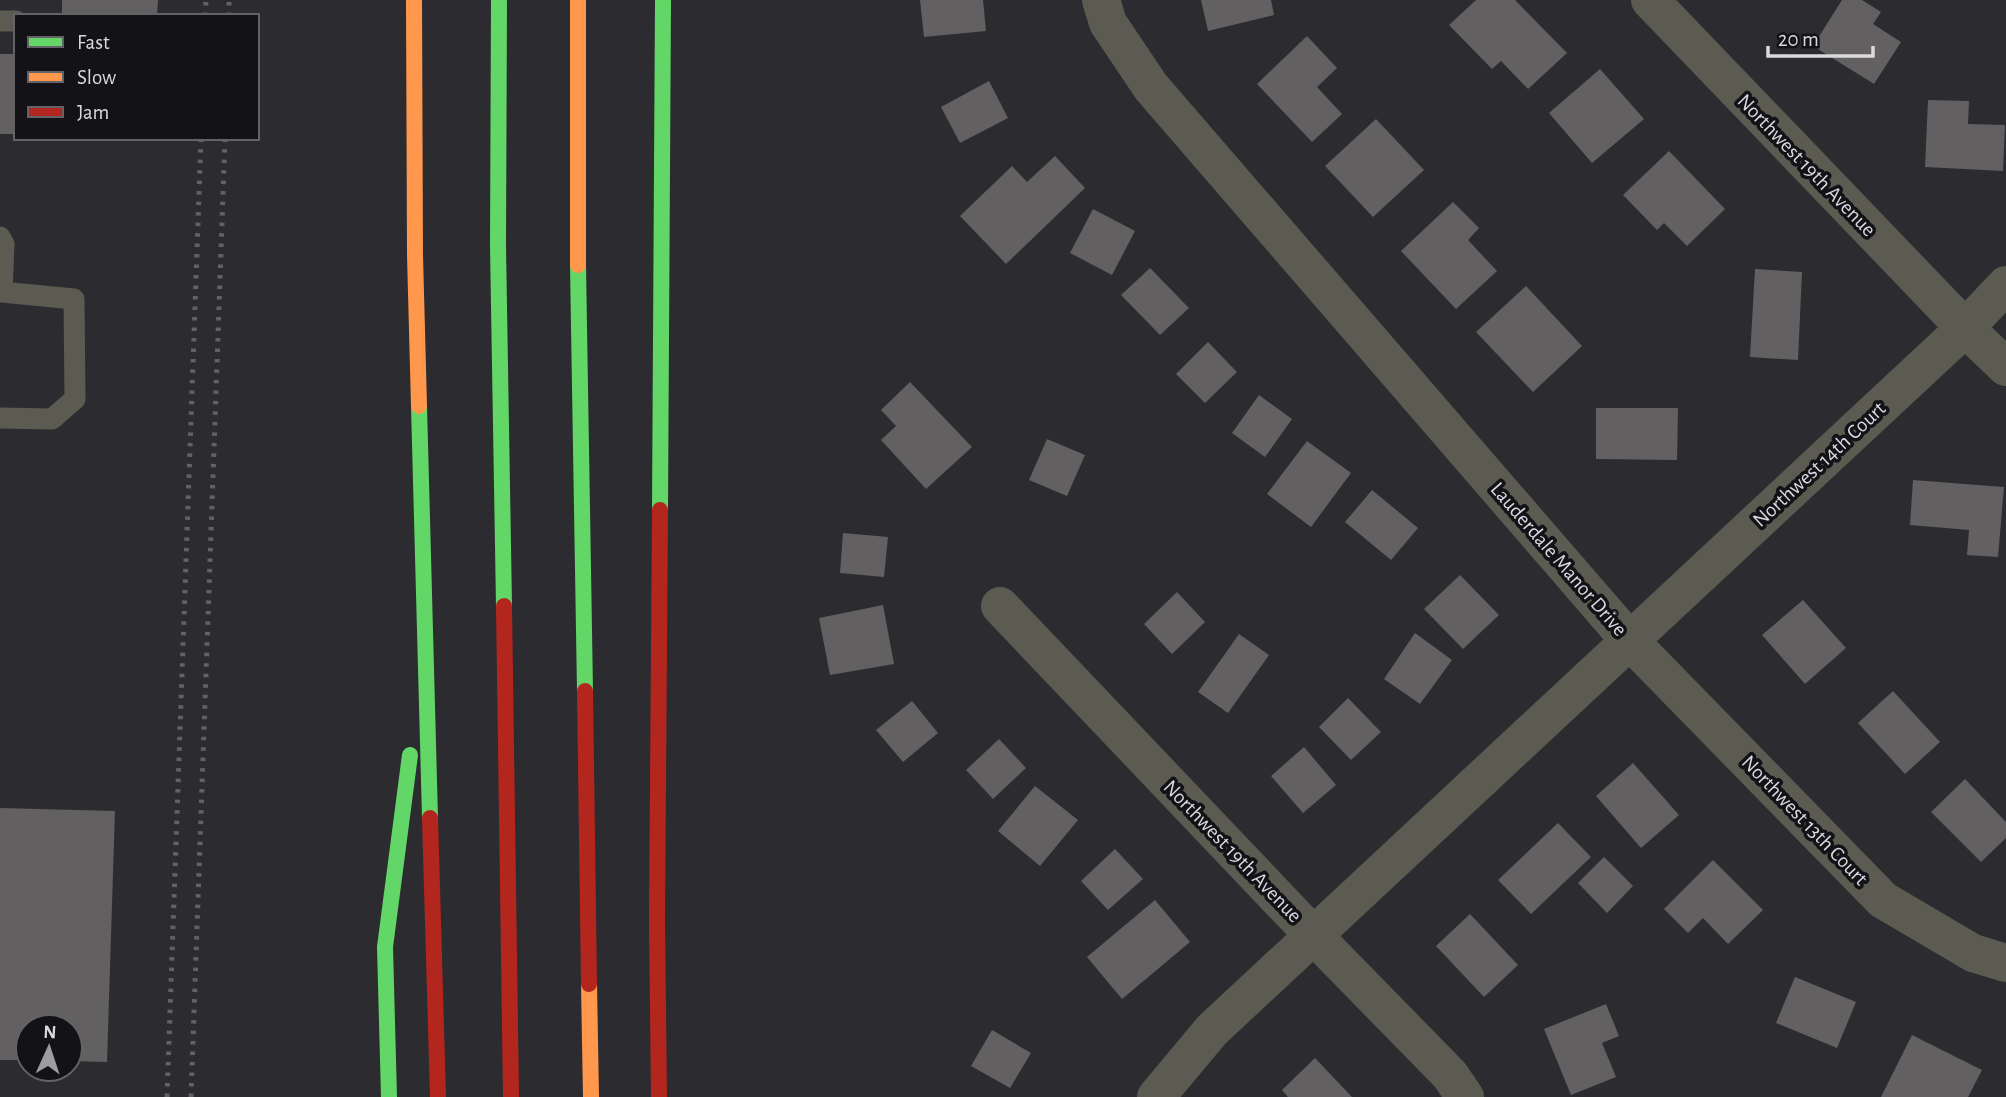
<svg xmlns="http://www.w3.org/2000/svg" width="2006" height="1097" viewBox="0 0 2006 1097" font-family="'Alegreya Sans',sans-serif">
<rect width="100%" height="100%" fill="#2c2b30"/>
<!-- building -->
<g fill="#626060">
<polygon points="62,0 158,0 157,16 62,16"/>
<polygon points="920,0 983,0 986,31 924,37"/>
<polygon points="1201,0 1271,0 1274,15 1208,31"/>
<polygon points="1476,0 1515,0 1567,53 1528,89 1501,61 1492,69 1449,25"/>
<polygon points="1842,0 1862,0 1881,12 1873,24 1901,42 1874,84 1813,46"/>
<polygon points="1307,36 1337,68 1317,87 1342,114 1312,142 1257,84"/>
<rect x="0" y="54" width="16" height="80"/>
<polygon points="1600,69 1644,119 1592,163 1549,113"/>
<polygon points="989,81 1008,118 960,143 941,107"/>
<polygon points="1928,100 1969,101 1968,124 2005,125 2003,171 1925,167"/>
<polygon points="1376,119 1424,170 1373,217 1325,166"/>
<polygon points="1669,151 1725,209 1687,246 1664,223 1657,230 1623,195"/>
<polygon points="1055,156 1085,188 1006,264 960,216 1012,166 1027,182"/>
<polygon points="1453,202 1479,228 1468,240 1497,271 1456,309 1401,251"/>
<polygon points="1093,209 1135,231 1112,275 1070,253"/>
<polygon points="1150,268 1189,308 1160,335 1121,295"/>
<polygon points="1755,269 1802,272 1798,360 1750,357"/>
<polygon points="1526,286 1582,346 1533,392 1476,332"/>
<polygon points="1208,342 1237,372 1205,403 1176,374"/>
<polygon points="910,382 972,447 926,489 881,440 896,426 881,410"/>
<polygon points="1259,395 1292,419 1265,457 1232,433"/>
<polygon points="1596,408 1678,408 1677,460 1596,459"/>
<polygon points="1047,439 1085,455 1067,496 1029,480"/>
<polygon points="1307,441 1351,473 1311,527 1267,494"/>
<polygon points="1913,480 2004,487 1998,557 1967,555 1969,530 1910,525"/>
<polygon points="1372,490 1418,528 1391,560 1345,522"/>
<polygon points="843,533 888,537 884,577 840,573"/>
<polygon points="1460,575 1499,615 1463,649 1424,609"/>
<polygon points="1177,592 1205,622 1172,654 1144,624"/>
<polygon points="1803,600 1846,648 1805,684 1762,635"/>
<polygon points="883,605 894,664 830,675 819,618"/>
<polygon points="1415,633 1452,660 1420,704 1384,679"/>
<polygon points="1239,634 1269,655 1228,713 1198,692"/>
<polygon points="1893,691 1940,742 1905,774 1858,723"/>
<polygon points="1348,698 1381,732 1351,760 1319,727"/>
<polygon points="912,701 938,733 903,762 876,730"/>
<polygon points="999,739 1026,768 993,799 966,770"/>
<polygon points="1304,747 1336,785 1303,813 1271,776"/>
<polygon points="1633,763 1679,815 1641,848 1596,796"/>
<polygon points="1965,779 2006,822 2006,838 1981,862 1931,812"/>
<polygon points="1035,786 1078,820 1040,866 998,831"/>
<polygon points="0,808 115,811 107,1062 70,1061 70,1027 28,1027 28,1060 0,1060"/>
<polygon points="1558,823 1591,857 1531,914 1498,880"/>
<polygon points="1115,849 1143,879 1108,910 1081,881"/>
<polygon points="1604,857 1633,886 1607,913 1578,883"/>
<polygon points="1713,860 1763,910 1728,944 1703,918 1688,933 1664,909"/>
<polygon points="1155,900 1190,942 1122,999 1087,957"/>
<polygon points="1470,914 1518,965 1484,997 1436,946"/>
<polygon points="1795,977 1856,1002 1837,1048 1776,1023"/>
<polygon points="1606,1004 1619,1036 1602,1043 1616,1077 1571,1095 1544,1029"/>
<polygon points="992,1030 1031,1053 1010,1088 971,1066"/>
<polygon points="1912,1035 1982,1070 1968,1097 1881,1097"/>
<polygon points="1315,1058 1352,1097 1288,1097 1282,1090"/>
</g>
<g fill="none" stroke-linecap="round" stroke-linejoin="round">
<!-- lane -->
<g stroke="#5c5b52" stroke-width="21">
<polyline points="0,21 16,21"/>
<polyline points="0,237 4,244 2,292 74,299 75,399 52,419 0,418"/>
</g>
<!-- street -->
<g stroke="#5c5b52" stroke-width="38">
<polyline points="1101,0 1108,23 1151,87 1630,641 1883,900 1973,953 2006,963"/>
<polyline points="1650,0 1965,328 2006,367"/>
<polyline points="1000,606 1314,936 1450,1075 1465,1097"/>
<polyline points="1156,1097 1212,1030 1965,328 2006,285"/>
</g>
<!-- fast -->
<g stroke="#63d668" stroke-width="16">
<polyline points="499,0 498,246 504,606"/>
<polyline points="578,265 585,691"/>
<polyline points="419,406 430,818"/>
<polyline points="660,510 663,0"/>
<polyline points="389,1097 385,947 410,755"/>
</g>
<!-- slow -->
<g stroke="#ff974d" stroke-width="16">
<polyline points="414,0 415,255 419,406"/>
<polyline points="578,265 578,0"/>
<polyline points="589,984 591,1097"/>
</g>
<!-- jam -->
<g stroke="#b3261e" stroke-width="16">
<polyline points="504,606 511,1097"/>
<polyline points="585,691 589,984"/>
<polyline points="430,818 438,1097"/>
<polyline points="659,1097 657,921 660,510"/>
</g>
<!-- rail -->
<g stroke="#636261" stroke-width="5" stroke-dasharray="3.5 7" stroke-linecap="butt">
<polyline points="205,16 206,0"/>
<polyline points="229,16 229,0"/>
<polyline points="167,1097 201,138"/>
<polyline points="191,1097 225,138"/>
</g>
</g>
<g text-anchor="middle" stroke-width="7" stroke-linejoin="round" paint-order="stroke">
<!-- street labels -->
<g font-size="21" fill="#dbd9e0" stroke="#131217">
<text transform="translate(1807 165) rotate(46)" y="7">Northwest 19th Avenue</text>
<text transform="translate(1819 464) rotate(-43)" y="7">Northwest 14th Court</text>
<text transform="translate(1559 559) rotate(49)" y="7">Lauderdale Manor Drive</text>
<text transform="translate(1805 820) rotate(46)" y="7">Northwest 13th Court</text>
<text transform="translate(1233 851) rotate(46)" y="7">Northwest 19th Avenue</text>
</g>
</g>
<!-- legend -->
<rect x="14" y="14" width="245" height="126" fill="#131217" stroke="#636267" stroke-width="2"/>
<rect x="28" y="37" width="35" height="10" fill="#63d668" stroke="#636267" stroke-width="2"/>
<text x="77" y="49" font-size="21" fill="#dbd9e0">Fast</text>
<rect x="28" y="72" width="35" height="10" fill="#ff974d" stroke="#636267" stroke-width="2"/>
<text x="77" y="84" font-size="21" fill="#dbd9e0">Slow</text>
<rect x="28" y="107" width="35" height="10" fill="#b3261e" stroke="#636267" stroke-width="2"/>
<text x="77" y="119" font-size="21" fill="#dbd9e0">Jam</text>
<!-- north arrow -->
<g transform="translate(49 1048) rotate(3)"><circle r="33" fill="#131217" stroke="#636267" stroke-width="2"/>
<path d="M0-5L12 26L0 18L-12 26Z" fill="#9e9ca2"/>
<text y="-10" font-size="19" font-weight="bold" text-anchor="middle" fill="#dbd9e0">N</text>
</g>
<!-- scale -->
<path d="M1768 46v10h105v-10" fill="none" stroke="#dbd9e0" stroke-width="3.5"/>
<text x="1778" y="46" font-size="21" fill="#dbd9e0" stroke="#131217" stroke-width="5" paint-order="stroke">20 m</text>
</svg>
